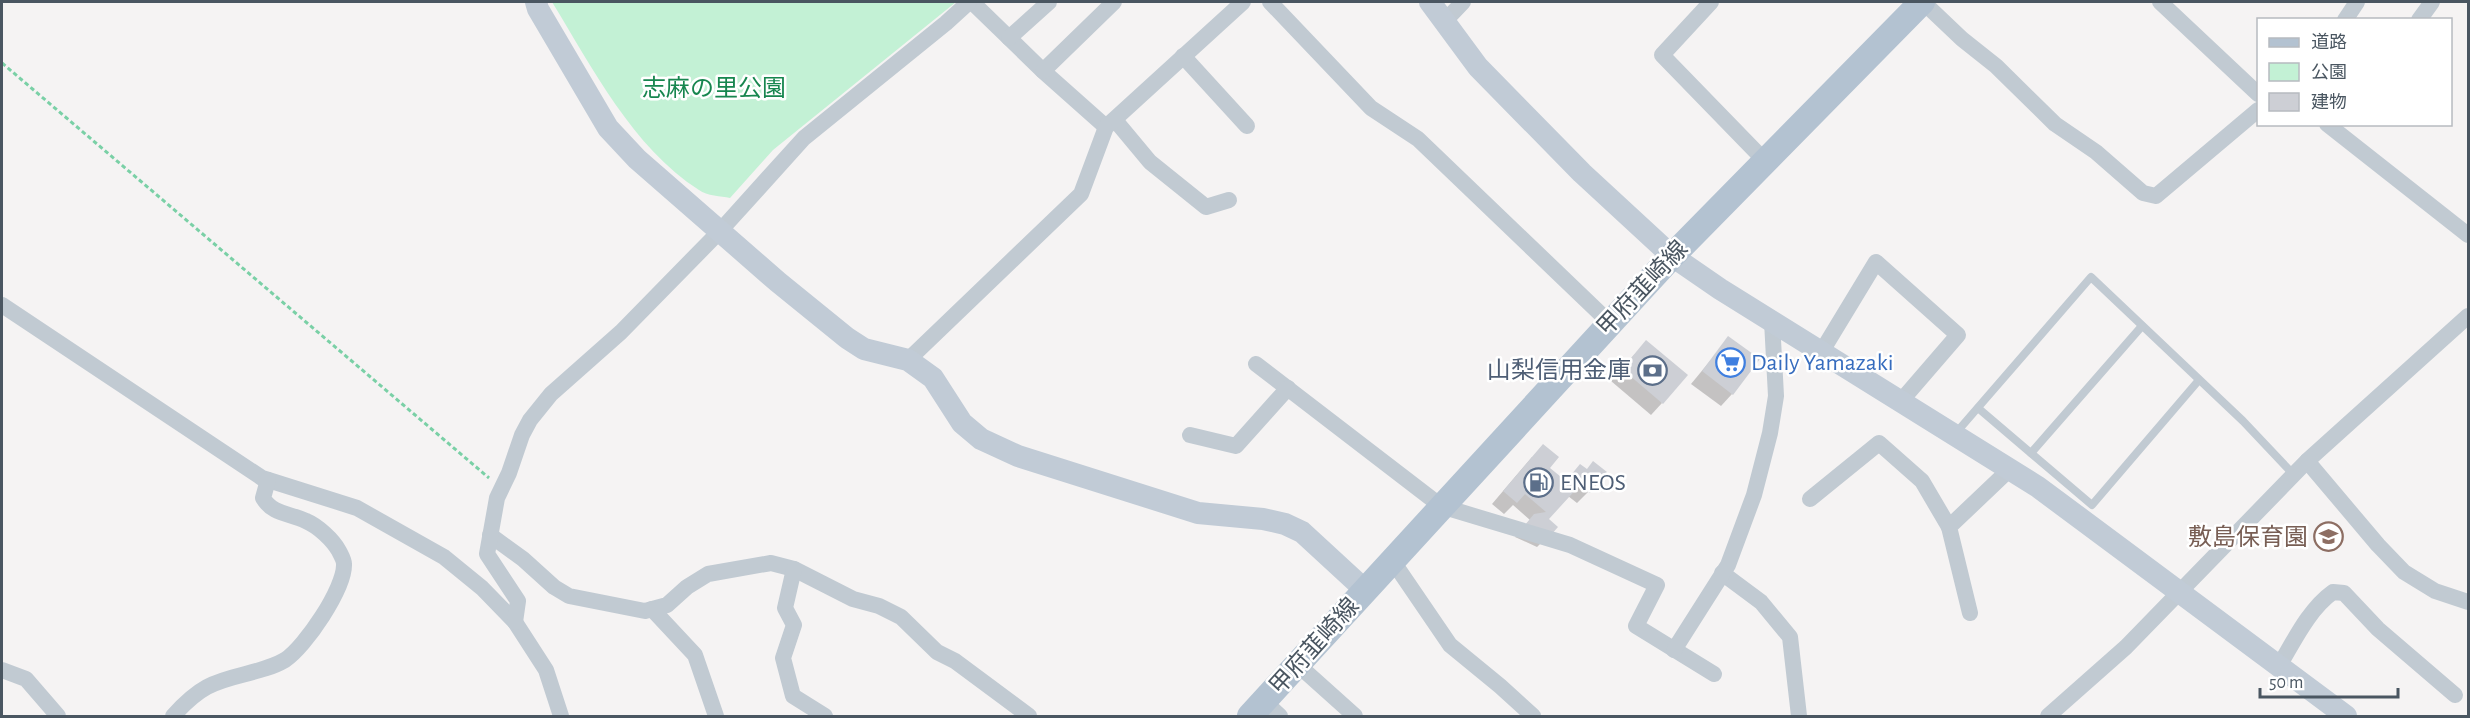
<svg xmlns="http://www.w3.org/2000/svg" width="2470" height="718" viewBox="0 0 2470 718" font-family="'Alegreya Sans','Noto Sans JP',sans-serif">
<rect width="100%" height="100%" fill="#f5f3f3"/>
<!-- green -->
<path fill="#c3f1d5" d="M552,2H956L773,150L730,198C721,196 707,196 699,190C633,148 592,67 552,2Z"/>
<!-- shadow -->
<g fill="#0003">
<polygon points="1729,338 1732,394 1721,406 1691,384"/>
<polygon points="1635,354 1662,403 1651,415 1611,381"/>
<polygon points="1532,457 1565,482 1580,466 1588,492 1577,503 1568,496 1547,520 1549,535 1537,547 1515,537 1530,520 1513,505 1504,514 1492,504"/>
</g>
<!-- building -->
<g fill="#cdcfd5">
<polygon points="1728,336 1760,359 1733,395 1702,371"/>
<polygon points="1646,340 1688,375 1663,404 1622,369"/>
<polygon points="1543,444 1559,457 1550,468 1566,481 1580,464 1587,469 1593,461 1607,472 1590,493 1580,485 1549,519 1558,527 1550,536 1525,525 1534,514 1546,512 1525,494 1517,503 1503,491"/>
</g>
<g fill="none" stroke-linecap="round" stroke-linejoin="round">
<!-- path -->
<polyline stroke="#7ad0a6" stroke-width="3" stroke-dasharray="4.5 3" stroke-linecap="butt" points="2,63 489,478"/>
<!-- lane -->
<g stroke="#c1cad2" stroke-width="8">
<polyline points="1978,408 2092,505 2199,380"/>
<polyline points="1955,434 2091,277 2243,421 2294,475"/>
<polyline points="2031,453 2142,326"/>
</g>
<!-- street -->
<g stroke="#c1cad2" stroke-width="16">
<polyline points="972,2 1043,71 1106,127"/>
<polyline points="1270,2 1371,108 1418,139 1610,323"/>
<polyline points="1711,2 1662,55 1765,161"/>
<polyline points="1923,2 1962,39 1996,66 2055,124 2096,152 2143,193 2156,196 2258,110"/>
<polyline points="2160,2 2258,94"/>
<polyline points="2345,20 2357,2"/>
<polyline points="2419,20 2432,2"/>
<polyline points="1444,22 1463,2"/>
<polyline points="1009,38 1049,2"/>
<polyline points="1183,56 1247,126"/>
<polyline points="1043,71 1114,2"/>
<polyline points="1115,120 1150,162 1206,207 1229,200"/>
<polyline points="2327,124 2468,235"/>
<polyline points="2,305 262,478 357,508 444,557 482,588 515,622 546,670 561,716"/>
<polyline points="1822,351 1876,262 1958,335 1901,401"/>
<polyline points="908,360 1081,194 1106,127 1243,2"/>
<polyline points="1256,364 1441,506 1570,545 1657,585 1636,626 1714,674"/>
<polyline points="1190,435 1236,446 1288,388"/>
<polyline points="2307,461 2378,545 2404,572 2435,591 2468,602"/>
<polyline points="1810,499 1879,443 1922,481 1949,527"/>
<polyline points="490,535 523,559 554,587 569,596 645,611 667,605 687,587 708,574 771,563 794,569 853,599 879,606 901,617 937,652 955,661 1029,716"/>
<polyline points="1392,560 1450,645 1500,686 1533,716"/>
<polyline points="794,569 785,608 794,625 783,658 793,696 825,716"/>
<polyline points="1722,573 1761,602 1790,637 1799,716"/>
<polyline points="652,609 695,655 716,716"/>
<polyline points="1970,613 1949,527 2010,469"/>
<polyline points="515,622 518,601 487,554 497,498 509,473 522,435 530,420 551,394 621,332 720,231 804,138 946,23 969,2"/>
<polyline points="1674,650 1728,565 1754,495 1770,433 1776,396 1772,321"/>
<polyline points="1297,664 1355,716"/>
<path d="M2279,666C2294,641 2309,609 2333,592L2344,593L2378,629L2455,695"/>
<polyline points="2,670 26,679 58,716"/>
<polyline points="1264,701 1280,716"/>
<path d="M173,716C182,706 194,694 207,687C231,674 261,674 285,660C305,647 345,588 344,564C344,560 341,555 339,551C333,540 318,526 306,521C290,513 273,515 263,498L268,480"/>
<polyline points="2048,716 2126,647 2307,461 2468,316"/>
</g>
<!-- secondary -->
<g stroke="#c1cbd6" stroke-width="22">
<polyline points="536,2 538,9 608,128 637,159 778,282 847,338 864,349 908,360 933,378 962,423 981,439 1018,456 1198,513 1263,519 1285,524 1302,532 1365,590"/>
<polyline points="1430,2 1478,67 1582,173 1672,256 1720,289 2038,487 2346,716"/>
</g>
<!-- primary -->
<polyline stroke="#b3c2d1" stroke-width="26" points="1250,716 1672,256 1922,2"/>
</g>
<!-- icons -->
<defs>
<symbol id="supermarket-ring" viewBox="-11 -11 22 22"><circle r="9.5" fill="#fff" stroke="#3f7fe0" stroke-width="1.5"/><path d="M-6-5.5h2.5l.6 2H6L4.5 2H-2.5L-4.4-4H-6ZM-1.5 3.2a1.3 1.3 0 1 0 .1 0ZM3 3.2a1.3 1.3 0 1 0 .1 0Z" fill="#3f7fe0"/></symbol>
<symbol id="bank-ring" viewBox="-11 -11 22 22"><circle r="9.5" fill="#fff" stroke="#5c6f8a" stroke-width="1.5"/><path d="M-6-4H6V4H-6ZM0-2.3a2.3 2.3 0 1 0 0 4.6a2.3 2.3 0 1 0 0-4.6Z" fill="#5c6f8a"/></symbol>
<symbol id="fuel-ring" viewBox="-11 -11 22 22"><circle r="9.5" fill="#fff" stroke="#5c6f8a" stroke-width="1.5"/><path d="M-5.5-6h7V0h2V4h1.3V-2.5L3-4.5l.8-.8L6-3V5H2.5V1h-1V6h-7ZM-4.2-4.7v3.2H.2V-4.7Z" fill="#5c6f8a"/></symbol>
<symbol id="school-ring" viewBox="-11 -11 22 22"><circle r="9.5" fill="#fff" stroke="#8d6e63" stroke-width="1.5"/><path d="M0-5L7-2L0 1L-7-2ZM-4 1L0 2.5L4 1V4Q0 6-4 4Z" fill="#8d6e63"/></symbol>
</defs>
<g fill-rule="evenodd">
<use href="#supermarket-ring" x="1714" y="346" width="33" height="33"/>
<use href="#bank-ring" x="1636" y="354" width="33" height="33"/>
<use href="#fuel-ring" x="1522" y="466" width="33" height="33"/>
<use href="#school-ring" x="2312" y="520" width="33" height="33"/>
</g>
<g text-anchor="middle" stroke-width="5" stroke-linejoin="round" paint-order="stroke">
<!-- park labels -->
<g font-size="24" fill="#17864f" stroke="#fff">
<text x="714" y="96">志麻の里公園</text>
</g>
<!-- street labels -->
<g font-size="24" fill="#4a5661" stroke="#fff">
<text transform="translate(1642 288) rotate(-47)" y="8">甲府韮崎線</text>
<text transform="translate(1314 646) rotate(-48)" y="8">甲府韮崎線</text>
</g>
<!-- shop labels -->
<g font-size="24" fill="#366cbe" stroke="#fff" text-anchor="start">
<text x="1751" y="370">Daily Yamazaki</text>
</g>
<!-- service labels -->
<g font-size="24" fill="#4e5e75" stroke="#fff" text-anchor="end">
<text x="1631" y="378">山梨信用金庫</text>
<text x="1560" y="490" text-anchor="start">ENEOS</text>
</g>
<!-- education labels -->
<g font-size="24" fill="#785e54" stroke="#fff" text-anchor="end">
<text x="2308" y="545">敷島保育園</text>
</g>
</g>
<!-- border -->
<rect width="2470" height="718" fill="none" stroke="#4a5661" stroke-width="6"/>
<!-- legend -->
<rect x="2257" y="18" width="195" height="108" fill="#ffffff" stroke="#b7bbc0" stroke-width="1.5"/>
<rect x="2269" y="38" width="30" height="9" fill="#b3c2d1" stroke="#b7bbc0" stroke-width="1.5"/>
<text x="2311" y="48" font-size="18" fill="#4a5661">道路</text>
<rect x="2269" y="63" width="30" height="18" fill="#c3f1d5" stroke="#b7bbc0" stroke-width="1.5"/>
<text x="2311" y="78" font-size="18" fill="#4a5661">公園</text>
<rect x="2269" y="93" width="30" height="18" fill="#cdcfd5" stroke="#b7bbc0" stroke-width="1.5"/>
<text x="2311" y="108" font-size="18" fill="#4a5661">建物</text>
<!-- scale -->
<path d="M2260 688v9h138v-9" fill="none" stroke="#4a5661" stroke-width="3"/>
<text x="2269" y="688" font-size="18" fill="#4a5661" stroke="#ffffff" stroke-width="4.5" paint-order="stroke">50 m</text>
</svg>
